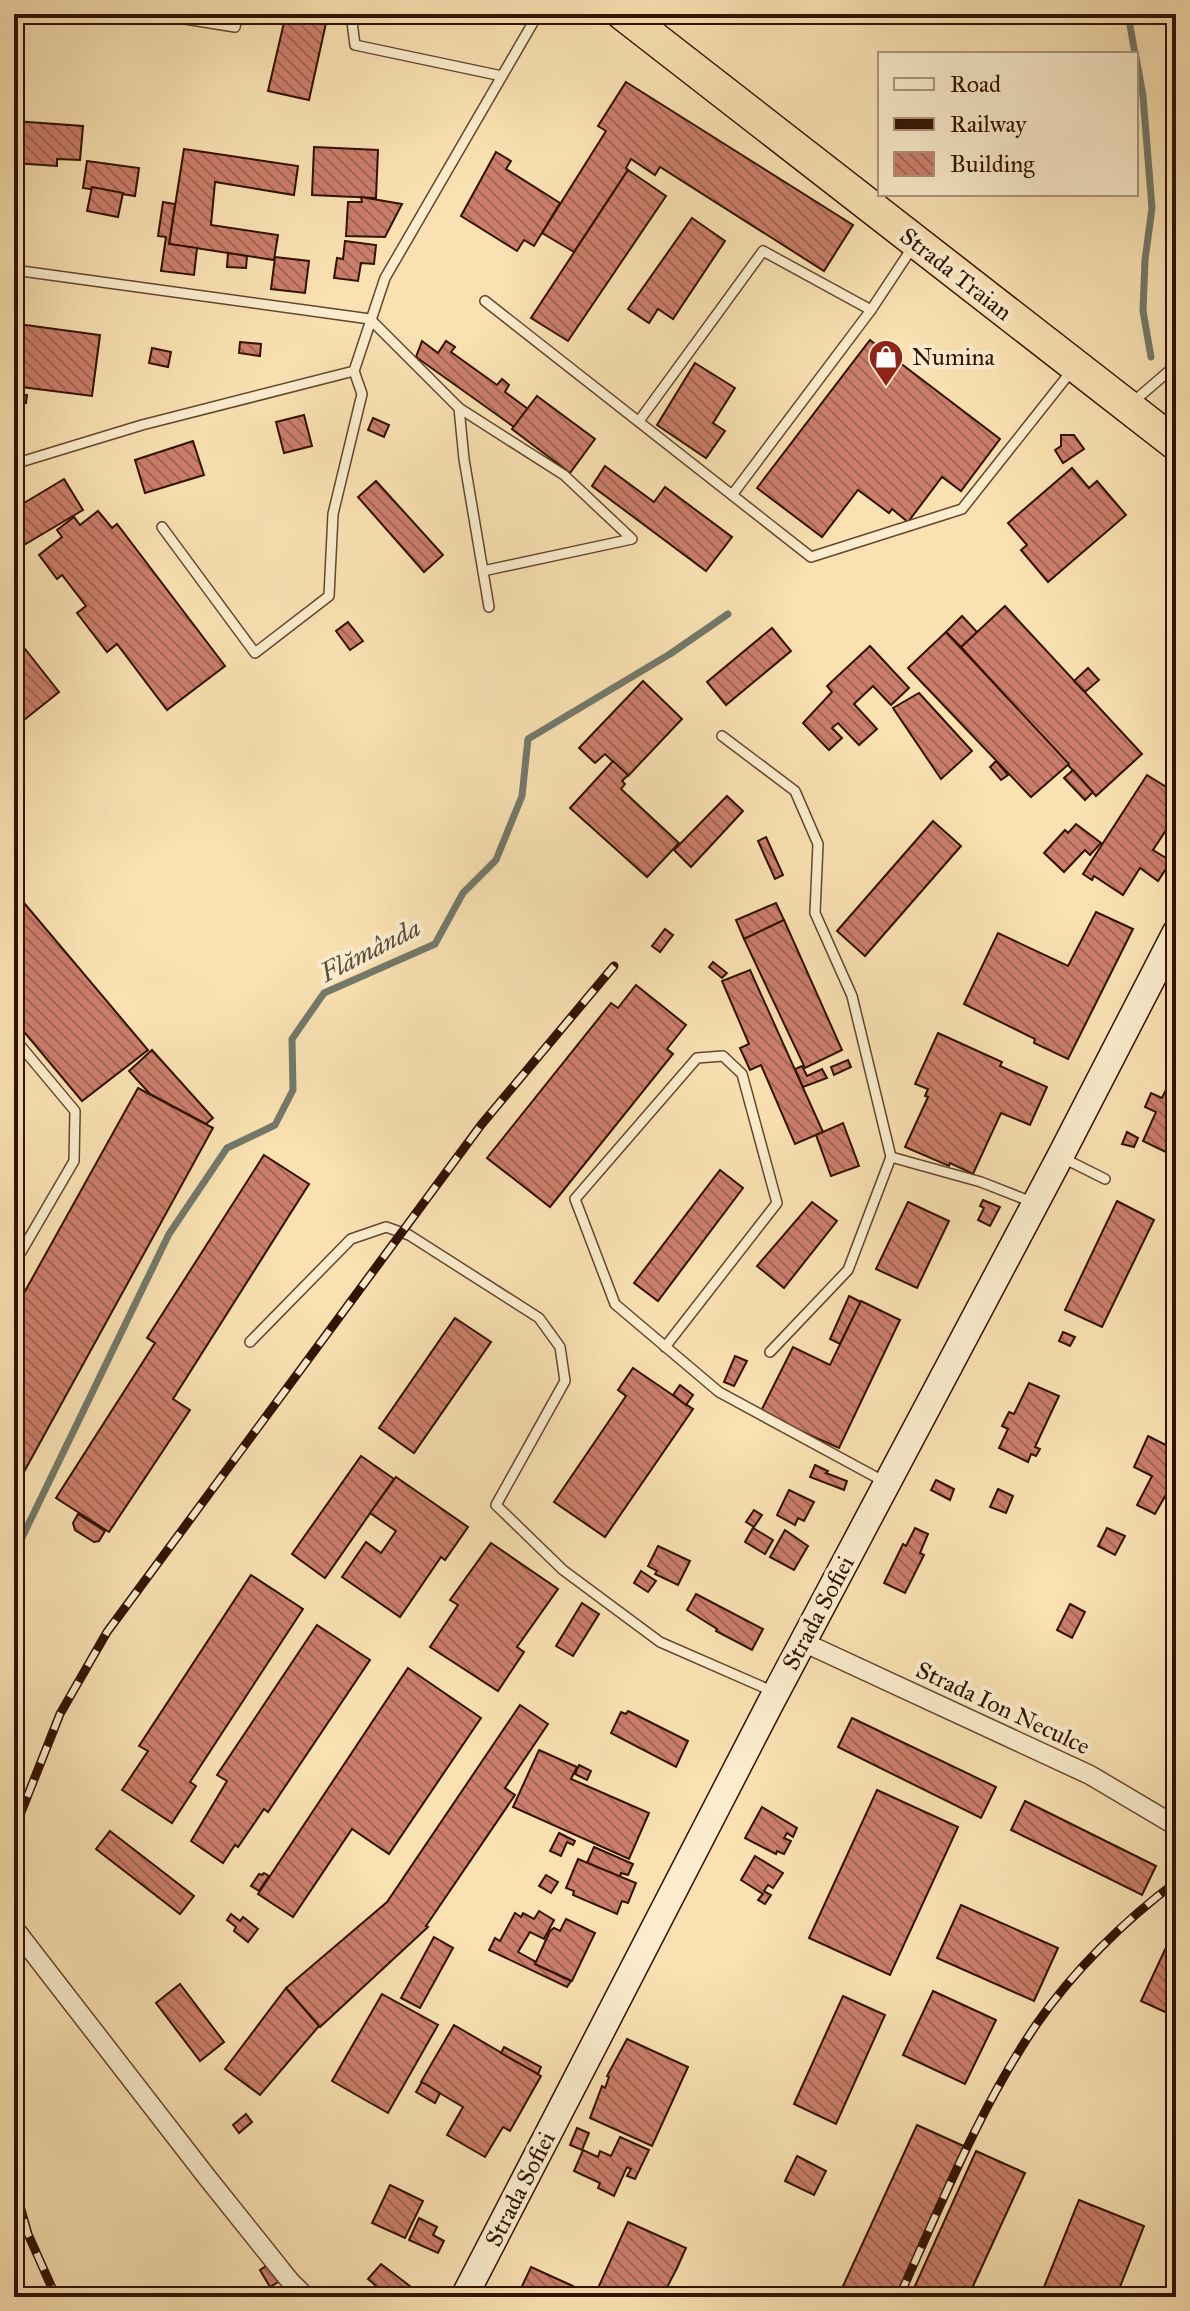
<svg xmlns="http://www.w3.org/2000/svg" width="1190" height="2311" viewBox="0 0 1190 2311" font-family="'IM FELL Great Primer',serif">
<defs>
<pattern id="building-back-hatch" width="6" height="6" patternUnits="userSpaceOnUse" patternTransform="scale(2)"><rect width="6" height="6" fill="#cb7e6c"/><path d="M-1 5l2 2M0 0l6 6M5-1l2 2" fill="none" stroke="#a56656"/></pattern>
</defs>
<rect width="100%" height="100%" fill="#f9e1b2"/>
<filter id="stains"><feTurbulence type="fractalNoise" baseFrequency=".0025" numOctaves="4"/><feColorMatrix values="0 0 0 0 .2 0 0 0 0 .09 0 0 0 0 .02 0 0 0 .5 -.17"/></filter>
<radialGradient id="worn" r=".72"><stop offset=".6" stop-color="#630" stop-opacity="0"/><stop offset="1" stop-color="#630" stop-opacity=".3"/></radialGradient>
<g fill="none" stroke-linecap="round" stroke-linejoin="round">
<!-- stream -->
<g stroke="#73796a" stroke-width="7">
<polyline points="1128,14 1135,54"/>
<polyline points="1136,57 1143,96 1152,208 1145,260 1143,311 1151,357"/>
<polyline points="14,1554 169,1234 227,1148 275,1125 293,1090 292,1039 324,993 435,944 463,893 496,860 522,796 528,739 670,654 728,614"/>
</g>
</g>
<!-- building -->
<g fill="url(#building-back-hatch)" stroke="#321201" stroke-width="2">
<polygon points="286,14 328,14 309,100 268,91"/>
<polygon points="626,82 853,225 824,271 660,167 655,175 631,159 626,168 628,170 574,252 542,233 606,131 598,126"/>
<polygon points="14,121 83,126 80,160 57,159 57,166 14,163"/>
<polygon points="314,147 378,150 376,198 312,195"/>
<polygon points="184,149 298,166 294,195 215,182 211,225 278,235 274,260 169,244"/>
<polygon points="496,152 511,161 506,169 560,203 534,246 524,240 517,251 461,216"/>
<polygon points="87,161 139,168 135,196 83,188"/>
<polygon points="628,170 666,196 568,341 531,318"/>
<polygon points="92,187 123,193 118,217 87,211"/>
<polygon points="361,197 402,204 385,237 346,236 348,202 362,202"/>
<polygon points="163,202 175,204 169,244 197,248 194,275 161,271 166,237 158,236"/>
<polygon points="692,218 725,241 673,319 658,309 649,323 628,309"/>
<polygon points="345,241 376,245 374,264 361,263 358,281 334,278 337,258 343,259"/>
<polygon points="228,253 247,256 246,268 227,267"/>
<polygon points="275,257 309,261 305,293 271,289"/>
<polygon points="18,324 100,335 92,396 14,386 14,351"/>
<polygon points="870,340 1000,439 961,491 942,477 908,522 892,509 889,513 858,490 822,537 757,488"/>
<polygon points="422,341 438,353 446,341 455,347 451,352 497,385 502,379 509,385 505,392 528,409 514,427 416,357"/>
<polygon points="240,342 261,344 260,356 239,353"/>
<polygon points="152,348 171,352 168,367 149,363"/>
<polygon points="695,363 735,388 713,423 725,431 706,458 657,425"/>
<polygon points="14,389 19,390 19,394 27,395 26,403 14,401"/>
<polygon points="537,396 595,439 570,473 512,429"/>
<polygon points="304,415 312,446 284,453 276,422"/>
<polygon points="373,418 389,425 384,437 368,430"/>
<polygon points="1061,435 1074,435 1084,449 1063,463 1055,450 1061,446"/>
<polygon points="193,441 204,475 145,493 135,460"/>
<polygon points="605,466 654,502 665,487 732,537 706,571 592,486"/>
<polygon points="1072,468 1089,488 1097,481 1126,515 1048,582 1021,550 1027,545 1008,523"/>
<polygon points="64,479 83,510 24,545 14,528 14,509"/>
<polygon points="376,481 443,555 424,572 358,497"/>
<polygon points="98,511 112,528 117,524 225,666 167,710 117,644 107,652 77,613 86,606 62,575 57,579 39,555 62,537 57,530 74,517 80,525"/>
<polygon points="1005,606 1142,754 1096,796 961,647"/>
<polygon points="962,616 977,632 961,647 946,632"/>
<polygon points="348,622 363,641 350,650 336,631"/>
<polygon points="772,628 791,651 726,705 707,682"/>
<polygon points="946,632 1069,764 1031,797 908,668"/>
<polygon points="14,635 59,692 14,728"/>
<polygon points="870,646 909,688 891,705 873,686 854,704 877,729 859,745 838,723 832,728 842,738 829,750 803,723 832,692 827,686"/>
<polygon points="1088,668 1099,680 1085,692 1074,681"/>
<polygon points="643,681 682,719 628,776 605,754 595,763 579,748"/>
<polygon points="919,693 972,751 941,779 893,708"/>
<polygon points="613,761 628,775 622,781 625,784 621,789 679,843 647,877 570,808"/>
<polygon points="996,761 1008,775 1001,780 990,767"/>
<polygon points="1073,770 1093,792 1085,800 1064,778"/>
<polygon points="1147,775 1176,793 1176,815 1153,850 1171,861 1158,881 1140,868 1123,895 1094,876 1092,880 1083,874"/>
<polygon points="727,796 743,811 691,867 674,850"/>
<polygon points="933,821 961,846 865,956 837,931"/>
<polygon points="1076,824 1101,843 1090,855 1085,850 1064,872 1044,853 1065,830 1068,833"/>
<polygon points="766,837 783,875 775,879 758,841"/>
<polygon points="14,891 148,1050 82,1101 14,1020"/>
<polygon points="776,903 784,920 744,939 736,920"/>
<polygon points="1096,912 1133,929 1068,1059 1034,1043 1035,1039 964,1004 998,933 1068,966"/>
<polygon points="784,920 842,1050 805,1068 744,939"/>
<polygon points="665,929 673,935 660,952 652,946"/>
<polygon points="713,962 727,973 722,978 709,967"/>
<polygon points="750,970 823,1132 795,1144 761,1065 750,1070 740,1048 749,1044 722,981"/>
<polygon points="636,985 686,1025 667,1049 673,1054 550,1207 487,1158 611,1003 618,1008"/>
<polygon points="938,1033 1002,1062 1000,1066 1047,1087 1030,1125 1001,1113 973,1174 950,1163 949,1166 905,1147 928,1097 925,1096 928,1089 915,1084"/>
<polygon points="152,1050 213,1118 206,1124 150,1094 129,1071"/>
<polygon points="848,1060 851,1067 834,1075 831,1067"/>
<polygon points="802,1066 807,1076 822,1069 827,1078 803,1087 795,1069"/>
<polygon points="1176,1069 1176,1157 1143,1141 1156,1112 1145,1107 1151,1093 1162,1098"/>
<polygon points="138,1088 213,1128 14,1490 14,1311"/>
<polygon points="843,1123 859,1166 831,1176 816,1135"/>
<polygon points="1127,1132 1138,1138 1134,1147 1122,1144"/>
<polygon points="264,1155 309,1184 173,1399 190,1410 109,1532 56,1498 155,1343 147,1338"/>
<polygon points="720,1170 743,1188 658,1301 634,1283"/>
<polygon points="983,1200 1000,1207 990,1226 978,1220 984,1208 980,1206"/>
<polygon points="1117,1201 1154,1220 1102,1327 1065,1310"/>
<polygon points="812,1202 837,1221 784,1288 757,1266"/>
<polygon points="908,1202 949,1221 917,1288 876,1269"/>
<polygon points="849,1296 861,1302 840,1344 830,1339"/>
<polygon points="861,1301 900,1320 839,1448 760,1413 793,1347 830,1365"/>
<polygon points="455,1318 491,1342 414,1453 379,1428"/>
<polygon points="1063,1332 1075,1337 1070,1346 1059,1341"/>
<polygon points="735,1356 747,1361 734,1386 724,1382"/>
<polygon points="633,1368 693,1409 605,1537 554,1502 626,1396 618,1390"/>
<polygon points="1029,1383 1059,1396 1035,1447 1040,1449 1036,1456 1031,1454 1028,1462 999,1448 1008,1429 1002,1426 1009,1412 1014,1414"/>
<polygon points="680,1385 693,1395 686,1405 673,1395"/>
<polygon points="1148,1436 1176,1450 1176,1477 1155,1514 1137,1505 1152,1476 1134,1467"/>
<polygon points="361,1456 394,1479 325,1578 292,1554"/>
<polygon points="815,1465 828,1471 826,1473 847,1481 844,1490 810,1477"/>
<polygon points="396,1477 468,1527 445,1560 441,1557 400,1617 342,1577 366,1542 381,1553 396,1531 370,1513"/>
<polygon points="936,1480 954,1489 950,1500 931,1490"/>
<polygon points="998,1489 1013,1496 1006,1513 990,1507"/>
<polygon points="789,1490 814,1502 804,1521 798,1518 795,1525 777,1515"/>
<polygon points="754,1510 762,1515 754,1527 746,1522"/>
<polygon points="78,1514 105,1531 99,1541 94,1542 75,1530 73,1523"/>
<polygon points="753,1528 773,1540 765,1554 745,1542"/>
<polygon points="915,1528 928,1534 920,1553 924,1555 905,1593 884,1583 903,1544 906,1546"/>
<polygon points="1107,1528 1125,1536 1115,1555 1098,1546"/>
<polygon points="785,1530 808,1546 794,1570 770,1557"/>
<polygon points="491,1543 558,1589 517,1647 524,1652 498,1691 430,1647 458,1605 450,1600"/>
<polygon points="658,1546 690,1561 678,1585 655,1574 657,1571 648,1566"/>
<polygon points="641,1571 656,1581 648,1592 634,1583"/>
<polygon points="251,1575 303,1609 190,1782 196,1786 172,1823 122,1790 148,1751 139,1746"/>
<polygon points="696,1594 763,1629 752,1650 716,1631 717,1629 687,1610"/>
<polygon points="582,1603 599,1614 573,1656 556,1646"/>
<polygon points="1070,1604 1085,1612 1072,1638 1057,1630"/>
<polygon points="317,1625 370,1660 268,1812 264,1809 238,1847 235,1845 223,1863 191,1841 227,1781 217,1775"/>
<polygon points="408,1668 481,1718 389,1854 352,1829 293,1917 258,1894"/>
<polygon points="520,1705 548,1724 505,1788 515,1795 426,1926 428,1927 320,2027 286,1988 387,1902"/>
<polygon points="628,1711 688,1741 676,1767 611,1733 621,1712 626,1714"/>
<polygon points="852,1718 996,1787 981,1818 838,1747"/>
<polygon points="539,1750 577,1767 571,1779 649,1813 629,1859 513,1807"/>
<polygon points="579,1765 591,1771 587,1780 575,1774"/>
<polygon points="877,1790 958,1827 890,1975 809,1938"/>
<polygon points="1025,1801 1156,1866 1142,1895 1011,1830"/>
<polygon points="762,1807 797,1828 793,1837 787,1833 784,1838 791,1841 784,1854 777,1851 776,1854 745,1838"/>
<polygon points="110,1831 194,1896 180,1914 96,1849"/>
<polygon points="559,1833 575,1841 573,1845 567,1842 561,1856 550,1851"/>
<polygon points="594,1847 633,1864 628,1875 621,1873 620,1877 587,1863"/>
<polygon points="755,1856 783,1873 773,1888 768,1885 764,1891 771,1895 765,1904 758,1900 763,1894 741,1880"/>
<polygon points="578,1859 636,1883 628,1903 622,1901 617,1914 573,1895 574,1891 566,1888"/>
<polygon points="264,1873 269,1876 259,1891 251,1886 259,1874 262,1875"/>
<polygon points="546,1875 558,1882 551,1893 539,1886"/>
<polygon points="961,1905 1058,1948 1034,2001 937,1958"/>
<polygon points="539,1911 554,1920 544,1939 530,1932 518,1952 536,1962 535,1964 571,1981 567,1987 489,1950 495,1938 500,1941 515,1913 521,1917 523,1913 534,1919"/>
<polygon points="231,1914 240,1921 243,1917 258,1929 248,1942 234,1931 236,1927 227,1920"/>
<polygon points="566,1919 595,1933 572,1981 535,1964 550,1931 554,1928 560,1931"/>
<polygon points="1176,1926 1176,2017 1141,2001"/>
<polygon points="434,1937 453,1948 420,2008 401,1998"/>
<polygon points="180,1984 224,2042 200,2061 156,2003"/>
<polygon points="286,1988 319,2026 260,2095 225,2069"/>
<polygon points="933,1991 996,2020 965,2084 903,2055"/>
<polygon points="382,1994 438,2025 388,2113 332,2081"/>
<polygon points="843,1996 885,2015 836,2124 794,2104"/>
<polygon points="454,2025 541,2076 510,2131 503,2127 485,2157 447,2135 463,2107 421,2082"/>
<polygon points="627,2039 688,2067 652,2146 590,2118 602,2086 605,2088 609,2077 607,2076"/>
<polygon points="504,2047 541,2067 538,2074 501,2053"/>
<polygon points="422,2082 440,2093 435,2103 416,2092"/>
<polygon points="246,2114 252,2122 239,2133 233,2125"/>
<polygon points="917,2125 966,2147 898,2297 838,2297"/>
<polygon points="577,2128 589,2133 582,2150 570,2145"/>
<polygon points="620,2137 649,2150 635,2179 627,2176 631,2169 627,2167 614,2196 598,2188 600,2183 574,2171 583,2150 598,2157 600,2151 611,2156"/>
<polygon points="976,2151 1025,2173 968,2297 910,2297"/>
<polygon points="797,2156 826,2171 814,2195 785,2181"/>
<polygon points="390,2185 423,2201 405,2238 372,2223"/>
<polygon points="1079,2200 1144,2226 1116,2297 1040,2297"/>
<polygon points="419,2218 437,2227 433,2235 444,2241 438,2253 409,2240"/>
<polygon points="628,2222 686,2248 677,2268 662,2297 594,2297"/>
<polygon points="269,2264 280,2281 270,2287 260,2270"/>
<polygon points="381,2264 411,2287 403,2297 393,2297 387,2288 383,2292 368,2279"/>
<polygon points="531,2267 573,2286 568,2297 517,2297"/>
</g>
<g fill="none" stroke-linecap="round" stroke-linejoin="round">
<defs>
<g id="lane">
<polyline points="154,14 235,27 238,14"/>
<polyline points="351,14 355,45 502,76"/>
<polyline points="14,270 370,319 459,408 464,459 489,607"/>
<polyline points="485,301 811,557 962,509 1073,369"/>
<polyline points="1133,402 1176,365"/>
<polyline points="459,408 564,475 632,539 483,571"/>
<polyline points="639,421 763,251 871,310"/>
<polyline points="14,464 142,425 354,371 385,278 538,14"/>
<polyline points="732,495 871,310 914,245"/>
<polyline points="162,527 255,653 329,596 333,514 362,394 354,371"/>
<polyline points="722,736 795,791 818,844 815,913 852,996 891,1157 981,1182 1032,1202"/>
<polyline points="14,1038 75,1111 74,1161 14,1264"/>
<polyline points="1063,1158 1105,1179"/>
<polyline points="250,1342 351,1239 386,1227 409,1235 539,1318 560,1347 565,1381 496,1505 563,1570 660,1642 772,1691"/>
<polyline points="665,1347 777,1203 742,1074 723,1056 697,1058 575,1199 615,1304 719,1392 885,1482"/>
<polyline points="770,1352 848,1270 891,1157"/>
</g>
<g id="street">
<polyline points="803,1642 1090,1775 1176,1826"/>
<polyline points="14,1928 206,2176 290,2281 306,2297"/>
</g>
<polyline id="secondary" points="464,2297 770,1704 1060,1157 1176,932"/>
<polyline id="highway" points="623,14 1176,444"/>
</defs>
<!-- lane casing -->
<use href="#lane" stroke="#64462d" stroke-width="12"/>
<!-- street casing -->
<use href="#street" stroke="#64462d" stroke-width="21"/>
<!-- secondary casing -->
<use href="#secondary" stroke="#321201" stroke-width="29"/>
<!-- highway casing -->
<use href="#highway" stroke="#321201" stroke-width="35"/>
<!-- lane -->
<use href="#lane" stroke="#fbeccd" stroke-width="9"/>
<!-- street -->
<use href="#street" stroke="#fbeccd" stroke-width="18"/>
<!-- secondary -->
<use href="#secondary" stroke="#fbeccd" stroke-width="26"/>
<!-- highway -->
<use href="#highway" stroke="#f9e1b2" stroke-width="32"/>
<defs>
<g id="rail">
<polyline points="14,1830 60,1714 107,1632 481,1125 614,966"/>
<polyline points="14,2185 28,2234 56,2297"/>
<polyline points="14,2283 23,2297"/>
<path d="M899,2297C941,2205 979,2109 1036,2025C1073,1971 1124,1921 1176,1882"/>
</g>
</defs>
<!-- rail casing -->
<use href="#rail" stroke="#321201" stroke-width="9"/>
<!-- rail -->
<use href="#rail" stroke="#fbeccd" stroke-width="6" stroke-dasharray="18" stroke-linecap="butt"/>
</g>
<!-- icons -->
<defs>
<symbol id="shop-pin" viewBox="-11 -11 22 30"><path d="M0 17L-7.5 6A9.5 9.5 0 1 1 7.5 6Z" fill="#8f2418" stroke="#fbeccd"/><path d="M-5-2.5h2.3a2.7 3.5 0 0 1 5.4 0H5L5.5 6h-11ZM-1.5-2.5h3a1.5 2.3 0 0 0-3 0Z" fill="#fff"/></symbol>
</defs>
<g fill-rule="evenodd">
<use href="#shop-pin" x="866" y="337" width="40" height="54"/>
</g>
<g text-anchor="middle" stroke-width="8" stroke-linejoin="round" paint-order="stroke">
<!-- street labels -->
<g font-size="24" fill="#321201" stroke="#fbeccd">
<text transform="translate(956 274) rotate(38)" y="8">Strada Trаian</text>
<text transform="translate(818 1613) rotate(-62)" y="8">Strada Sofiei</text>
<text transform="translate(1003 1708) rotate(25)" y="8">Strada Ion Neculce</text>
<text transform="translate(520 2189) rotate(-63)" y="8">Strada Sofiei</text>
</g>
<!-- poi labels -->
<g font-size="24" fill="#321201" stroke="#fbeccd" text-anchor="start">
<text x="912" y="365">Numina</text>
</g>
<!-- water labels -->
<g font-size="26" font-style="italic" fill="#584e3e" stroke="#fbeccd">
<text transform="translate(370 950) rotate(-27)" y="9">Flămânda</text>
</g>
</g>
<!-- margin -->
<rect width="1190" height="2311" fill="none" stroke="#f9e1b2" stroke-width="48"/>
<rect x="16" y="16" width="1158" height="2279" fill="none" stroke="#321201" stroke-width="4"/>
<rect x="24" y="24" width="1142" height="2263" fill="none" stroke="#321201" stroke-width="2"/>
<!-- legend -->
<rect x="878" y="52" width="260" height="144" fill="#fbeccd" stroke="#ab957b" stroke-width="2"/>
<rect x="894" y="78" width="40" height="12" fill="#fbeccd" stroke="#ab957b" stroke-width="2"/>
<text x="950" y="92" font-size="24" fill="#321201">Road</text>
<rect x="894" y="118" width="40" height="12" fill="#321201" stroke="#ab957b" stroke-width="2"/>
<text x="950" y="132" font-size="24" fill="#321201">Railway</text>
<rect x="894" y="152" width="40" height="24" fill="url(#building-back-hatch)" stroke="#ab957b" stroke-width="2"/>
<text x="950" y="172" font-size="24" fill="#321201">Building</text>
<rect width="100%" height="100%" filter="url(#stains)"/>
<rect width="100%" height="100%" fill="url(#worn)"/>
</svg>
